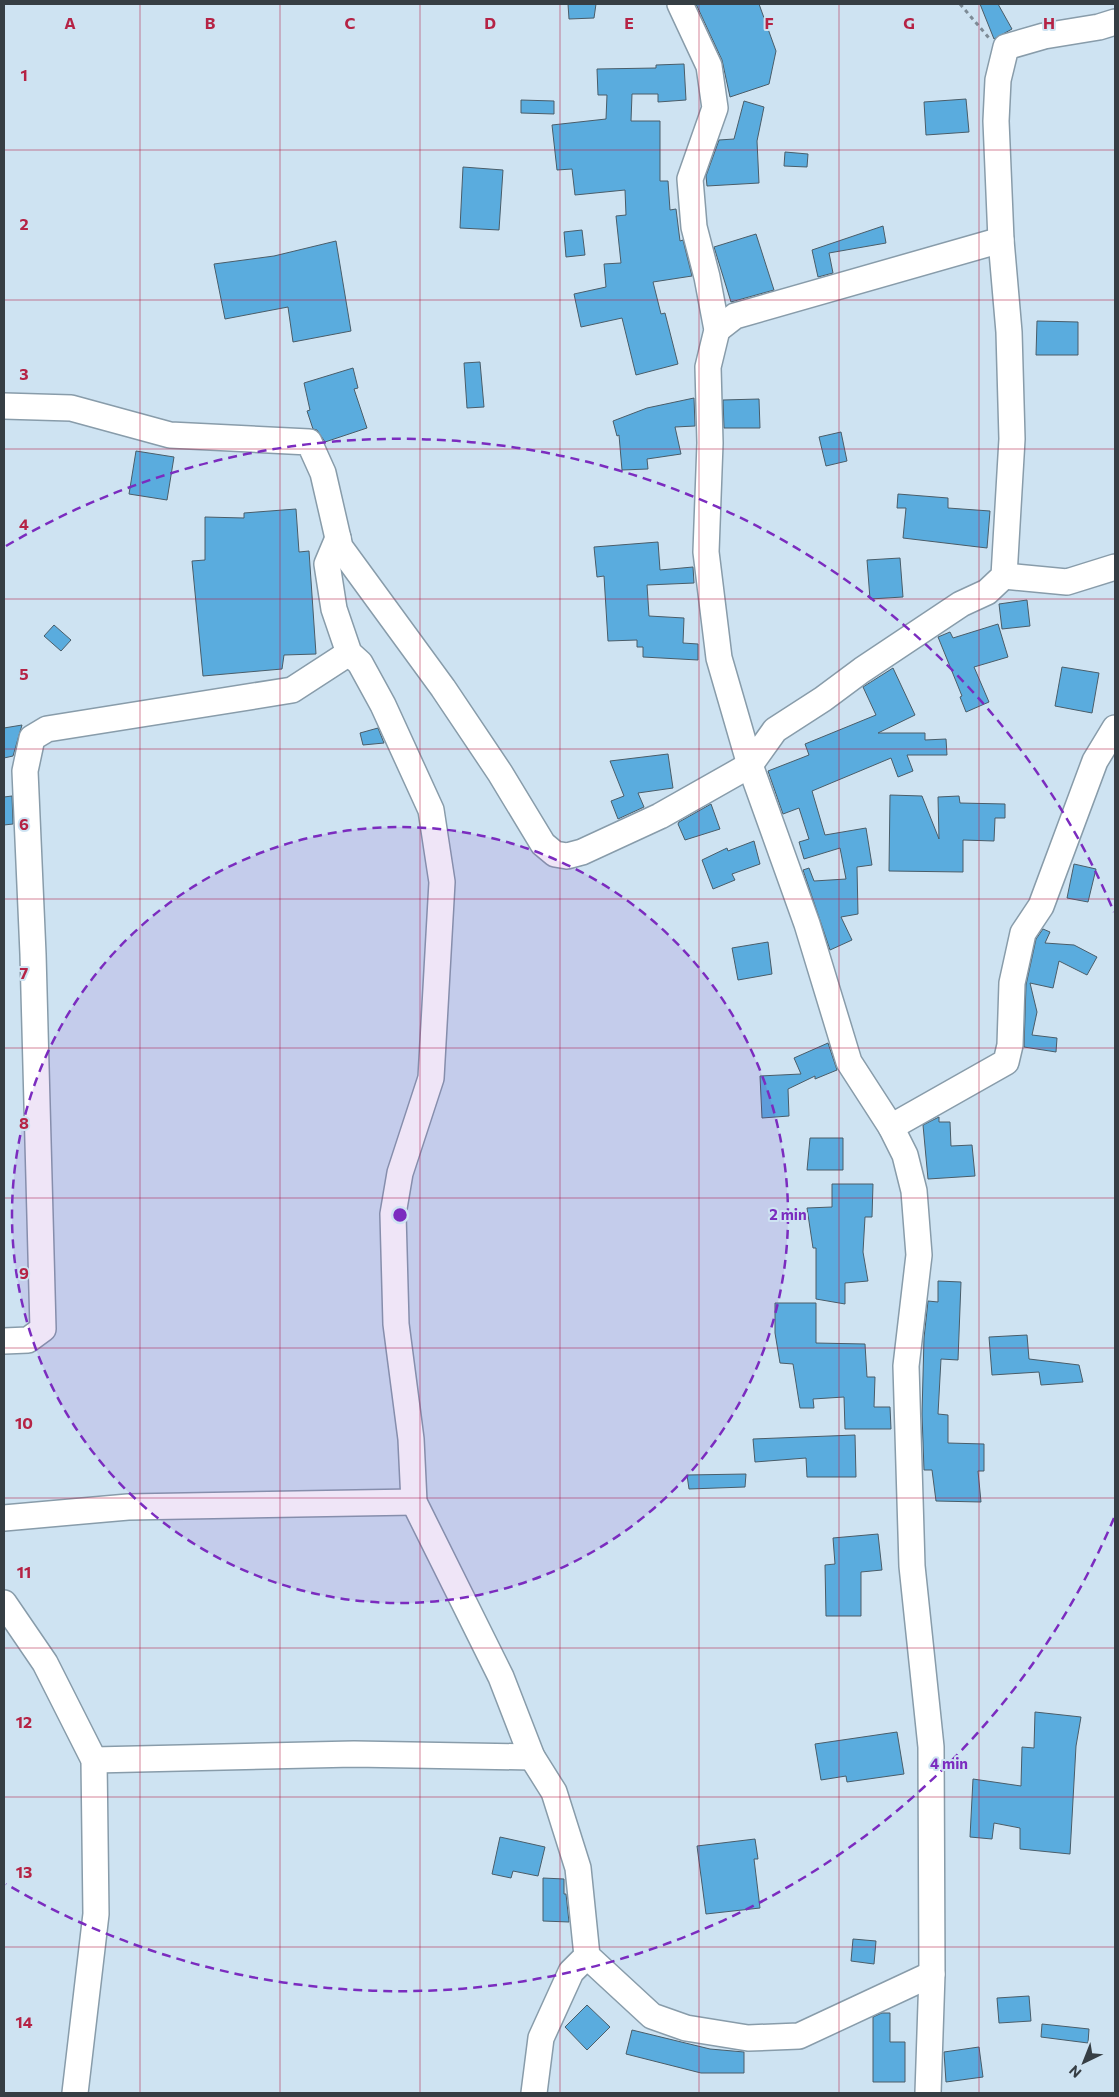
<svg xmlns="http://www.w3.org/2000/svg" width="1119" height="2097" viewBox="0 0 1119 2097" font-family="Commissioner,sans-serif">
<rect width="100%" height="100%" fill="#cee3f2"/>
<!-- building -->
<g fill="#5aacde" stroke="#4a5d69">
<polygon points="568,4 596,4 594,18 569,19"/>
<polygon points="696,4 759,4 776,51 769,84 730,97 722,60"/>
<polygon points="980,4 998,4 1012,29 994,39"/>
<polygon points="684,64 686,100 658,102 658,94 632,94 631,121 660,121 660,181 668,181 670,210 676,209 680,241 683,240 692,276 653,282 661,314 665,313 678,364 636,375 622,318 581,327 574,294 606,287 604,264 621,263 616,216 626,215 625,190 575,195 572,169 557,170 552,125 606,119 607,95 598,95 597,69 656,68 656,65"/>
<polygon points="966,99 969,132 926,135 924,102"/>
<polygon points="521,100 554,101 554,114 521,113"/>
<polygon points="744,101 764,107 757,141 759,183 707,186 706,176 719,140 734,139"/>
<polygon points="785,152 808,154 807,167 784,166"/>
<polygon points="463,167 503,170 499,230 460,228"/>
<polygon points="883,226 886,243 829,253 833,273 818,277 812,250"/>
<polygon points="582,230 585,255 566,257 564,232"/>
<polygon points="756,234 774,290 731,302 714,247"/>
<polygon points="336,241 351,331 293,342 288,307 225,319 214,264 274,256"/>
<polygon points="1037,321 1078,322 1078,355 1036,355"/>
<polygon points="480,362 484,407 467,408 464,363"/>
<polygon points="353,368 358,388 354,389 367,428 325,442 317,430 313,429 307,411 310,410 304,383"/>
<polygon points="694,398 695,426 675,427 681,454 647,459 648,469 622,470 619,435 617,436 613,421 647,408"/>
<polygon points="759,399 760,428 724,428 723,400"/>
<polygon points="841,432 847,461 826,466 819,437"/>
<polygon points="136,451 174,457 167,500 129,494"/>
<polygon points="898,494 948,498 948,508 990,511 987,548 903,538 906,508 897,508"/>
<polygon points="296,509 299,552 309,551 316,654 284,655 282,669 203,676 192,561 205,560 205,517 244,518 244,513"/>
<polygon points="658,542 660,570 693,567 694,583 647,585 649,616 684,618 683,643 698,644 698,660 643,657 643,647 637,647 637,640 608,641 604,576 597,577 594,547"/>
<polygon points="900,558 903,597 870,599 867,560"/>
<polygon points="1027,600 1030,626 1002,629 999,604"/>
<polygon points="998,624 1008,657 974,667 989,702 966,712 960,697 962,696 938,637 950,632 953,638"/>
<polygon points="54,625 71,640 61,651 44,636"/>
<polygon points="1062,667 1099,673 1092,713 1055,706"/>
<polygon points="893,668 915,715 878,733 925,733 925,740 946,739 947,755 907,755 913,771 898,777 891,758 812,791 825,835 866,828 872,865 857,867 858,914 841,917 852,940 830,950 803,870 809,868 814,881 846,879 840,848 804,859 799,842 809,839 799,808 783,814 768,771 809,755 805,744 876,715 863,687"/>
<polygon points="22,725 13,756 4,758 4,728"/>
<polygon points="378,728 384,743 363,745 360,733"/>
<polygon points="668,754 673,788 638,793 644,807 618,819 611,801 624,796 610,761"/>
<polygon points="890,795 922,796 939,839 938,797 959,796 960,803 1005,804 1005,818 995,818 994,841 963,840 963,872 889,871"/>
<polygon points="12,796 13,824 4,825 4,797"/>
<polygon points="711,804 720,829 685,840 678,824 679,822"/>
<polygon points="754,841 760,864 732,874 735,880 713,889 702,860 727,848 728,851"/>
<polygon points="1074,864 1096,869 1088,902 1067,898"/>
<polygon points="1043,929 1050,932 1045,943 1074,945 1097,957 1087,975 1059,961 1053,988 1030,983 1037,1012 1032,1035 1057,1038 1056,1052 1024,1047 1026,985 1036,939"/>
<polygon points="768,942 772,974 738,980 732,948"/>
<polygon points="828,1043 837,1070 815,1079 815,1076 788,1089 789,1116 762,1118 760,1076 801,1074 794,1058"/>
<polygon points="939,1117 939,1122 950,1122 951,1146 972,1145 975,1176 928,1179 923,1125"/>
<polygon points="810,1138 843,1138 843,1170 807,1170"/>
<polygon points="832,1184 873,1184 872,1217 865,1217 863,1252 868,1281 845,1283 845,1304 816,1299 816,1248 813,1248 807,1208 832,1207"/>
<polygon points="938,1281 961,1282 958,1360 941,1359 938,1414 948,1415 948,1443 984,1444 984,1471 978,1471 981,1502 936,1501 932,1470 924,1470 922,1414 924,1338 928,1301 938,1302"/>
<polygon points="775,1303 816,1303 816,1343 865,1344 867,1377 875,1377 874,1407 890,1407 891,1429 845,1429 844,1397 813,1399 814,1408 800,1408 793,1364 780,1363 775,1333"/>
<polygon points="1027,1335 1029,1359 1079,1365 1083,1382 1041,1385 1039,1372 992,1375 989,1337"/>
<polygon points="855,1435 856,1477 807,1477 806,1458 755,1462 753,1439"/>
<polygon points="746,1474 745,1487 689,1489 687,1475"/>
<polygon points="878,1534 882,1570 861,1572 861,1616 826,1616 825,1565 835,1564 833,1538"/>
<polygon points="1035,1712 1081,1717 1076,1746 1070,1854 1020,1849 1020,1828 994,1823 992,1839 970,1837 973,1779 1021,1786 1022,1747 1034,1748"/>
<polygon points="897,1732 904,1774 847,1782 846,1776 821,1780 815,1744"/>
<polygon points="500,1837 545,1847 538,1876 513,1871 511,1878 492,1874"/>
<polygon points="755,1839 758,1859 754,1859 760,1908 706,1914 697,1846"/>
<polygon points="543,1878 564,1879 564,1894 566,1894 569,1922 543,1921"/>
<polygon points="853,1939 876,1941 874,1964 851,1961"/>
<polygon points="1029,1996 1031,2021 999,2023 997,1998"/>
<polygon points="587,2005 610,2027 587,2050 565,2027"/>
<polygon points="882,2013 890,2013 890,2042 905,2042 905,2082 873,2082 873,2017"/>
<polygon points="1042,2024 1089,2029 1088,2043 1041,2037"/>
<polygon points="632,2030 710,2049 744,2052 744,2073 701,2073 626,2054"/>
<polygon points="979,2047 983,2077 946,2082 944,2052"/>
</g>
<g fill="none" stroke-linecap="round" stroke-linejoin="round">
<defs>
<g id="minor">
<polyline points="680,4 709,66 715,108 690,179 694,227 707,277 717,330 708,367 710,443 706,552 719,658 750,765 807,924 849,1062 891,1127 905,1155 914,1191 919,1255 906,1366 912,1566 931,1747 932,1974 928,2093"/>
<polyline points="717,330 735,316 1001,240"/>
<polyline points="4,406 71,408 170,435 309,442 323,473 340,547 443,688 500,773 543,844 555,854 567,856 582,852 660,816 750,765 775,730 823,699 862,670 961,604 987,592 1004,576 1012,439 1009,332 1001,240 996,121 998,80 1006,47 1044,36 1099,27 1115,22"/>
<polyline points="338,538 327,564 334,609 349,653 360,663 383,705 431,810 442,882 431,1078 400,1173 393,1214 396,1324 411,1439 414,1502 501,1677 532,1757 554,1792 578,1868 587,1956 652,2016 686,2028 748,2038 799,2036 932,1974"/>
<polyline points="1004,576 1067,582 1115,567"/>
<polyline points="891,1127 1006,1062 1010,1045 1012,983 1023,933 1041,906 1095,761 1115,728"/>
<polyline points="4,1341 28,1340 43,1329 33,954 25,771 32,738 47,729 292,690 349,653"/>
<polyline points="4,1518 128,1507 414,1502"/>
<polyline points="4,1603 45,1663 94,1760 96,1914 75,2093"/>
<polyline points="94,1760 354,1754 532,1757"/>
<polyline points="534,2093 541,2038 571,1972 587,1956"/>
</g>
</defs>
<!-- minor casing -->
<use href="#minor" stroke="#889caa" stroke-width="28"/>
<!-- path -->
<polyline stroke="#7d8b96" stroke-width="3" stroke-dasharray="4 4" stroke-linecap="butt" points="960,4 989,38"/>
<!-- minor -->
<use href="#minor" stroke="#fff" stroke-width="25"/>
</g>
<!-- grid -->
<path fill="none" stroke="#b52345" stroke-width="1" stroke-opacity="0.55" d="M140,4V2093M280,4V2093M420,4V2093M560,4V2093M699,4V2093M839,4V2093M979,4V2093M4,150H1115M4,300H1115M4,449H1115M4,599H1115M4,749H1115M4,899H1115M4,1048H1115M4,1198H1115M4,1348H1115M4,1498H1115M4,1648H1115M4,1797H1115M4,1947H1115"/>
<!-- distance rings -->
<circle cx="400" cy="1215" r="388" fill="#7b2cbf" fill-opacity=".12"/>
<g fill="none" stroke="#7b2cbf" stroke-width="2.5" stroke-dasharray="9 6">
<circle cx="400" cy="1215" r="388"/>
<path d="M1114 1518A776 776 0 0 1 6 1884M6 546A776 776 0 0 1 1114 912"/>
</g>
<g font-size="16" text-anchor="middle" font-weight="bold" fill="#b52345" stroke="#cee3f2" stroke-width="4" stroke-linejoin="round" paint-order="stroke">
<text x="70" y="29">A</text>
<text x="210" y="29">B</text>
<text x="350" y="29">C</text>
<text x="490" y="29">D</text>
<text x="629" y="29">E</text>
<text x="769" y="29">F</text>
<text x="909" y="29">G</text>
<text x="1049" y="29">H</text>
<text x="24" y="81">1</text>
<text x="24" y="230">2</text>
<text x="24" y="380">3</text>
<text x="24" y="530">4</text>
<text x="24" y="680">5</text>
<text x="24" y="830">6</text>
<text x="24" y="979">7</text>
<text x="24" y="1129">8</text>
<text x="24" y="1279">9</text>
<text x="24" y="1429">10</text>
<text x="24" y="1578">11</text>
<text x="24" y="1728">12</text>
<text x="24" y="1878">13</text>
<text x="24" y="2028">14</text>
</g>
<circle cx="400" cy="1215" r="8" fill="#7b2cbf" stroke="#cee3f2" stroke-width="2.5"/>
<g font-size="15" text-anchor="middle" font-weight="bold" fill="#7b2cbf" stroke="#cee3f2" stroke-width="4" stroke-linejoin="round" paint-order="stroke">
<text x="788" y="1220">2 min</text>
<text x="949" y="1769">4 min</text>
</g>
<!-- border -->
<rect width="1119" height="2097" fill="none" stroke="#363e44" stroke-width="10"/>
<!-- north arrow -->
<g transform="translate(1084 2062) rotate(223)" stroke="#cee3f2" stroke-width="4" paint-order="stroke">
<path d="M0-4L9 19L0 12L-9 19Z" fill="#363e44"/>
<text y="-8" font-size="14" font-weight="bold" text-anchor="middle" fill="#363e44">N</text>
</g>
</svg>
